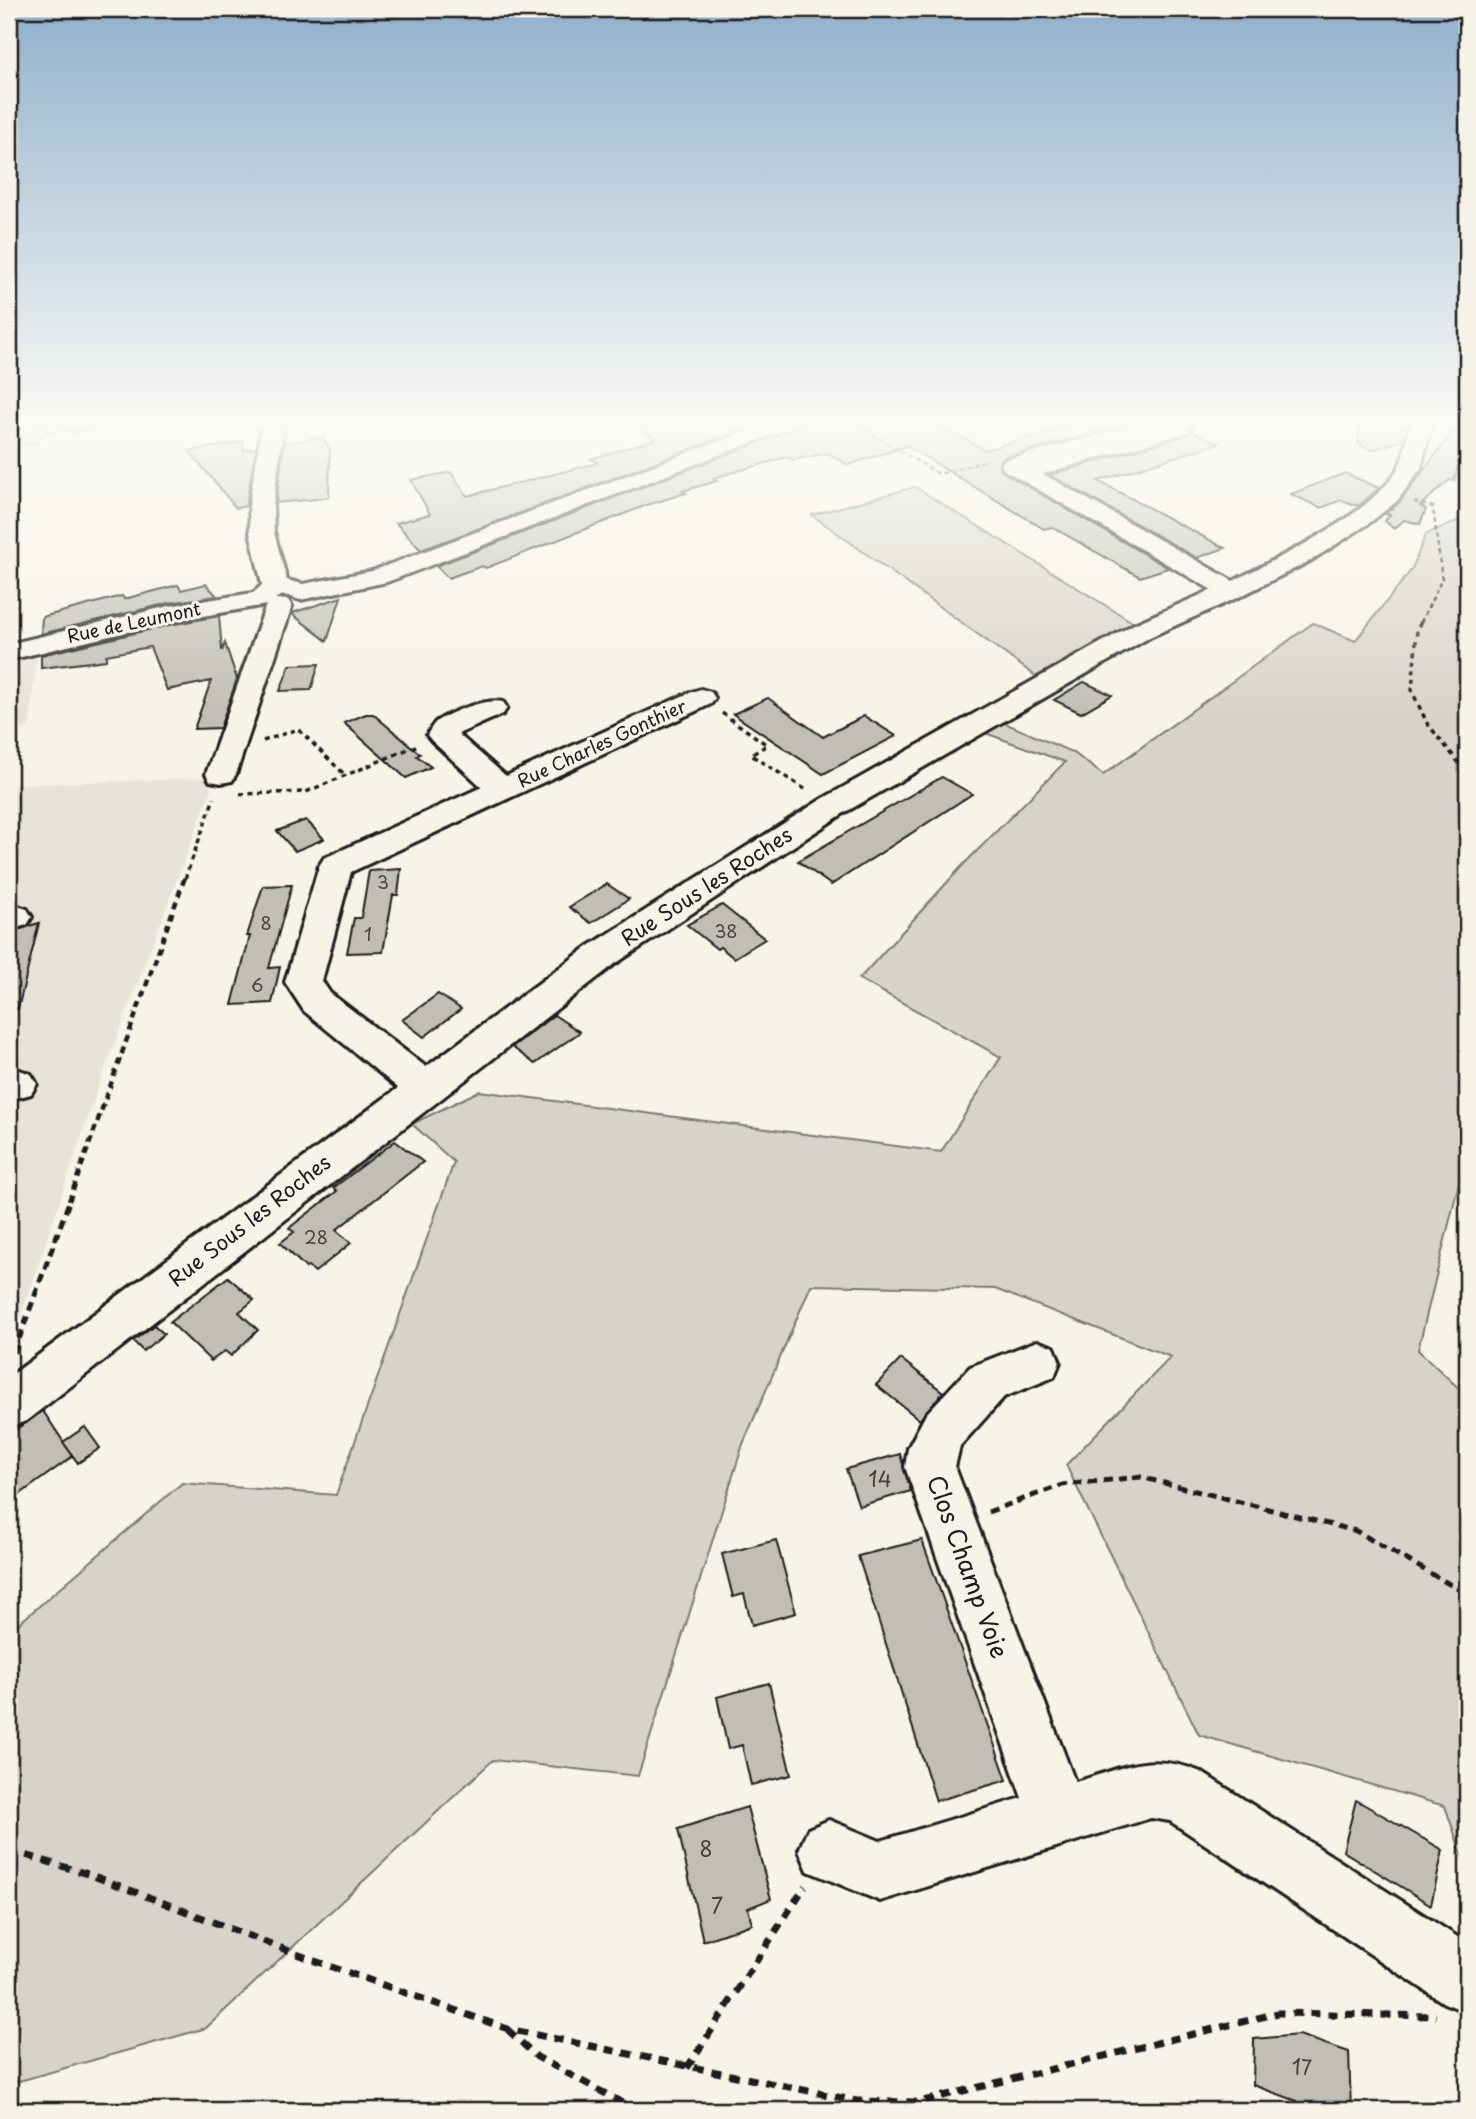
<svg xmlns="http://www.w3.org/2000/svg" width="1476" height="2119" viewBox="0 0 1476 2119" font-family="'Playpen Sans',sans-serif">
<rect width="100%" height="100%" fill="#f7f3e8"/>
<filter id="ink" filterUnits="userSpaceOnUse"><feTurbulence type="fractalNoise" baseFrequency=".0143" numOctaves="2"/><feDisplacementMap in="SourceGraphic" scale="14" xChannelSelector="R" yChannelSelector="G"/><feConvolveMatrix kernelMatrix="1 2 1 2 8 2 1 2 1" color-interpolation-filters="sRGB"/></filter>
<g filter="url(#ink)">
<!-- built -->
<g fill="#e6e3d9">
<polygon points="37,655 29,728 9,730 9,662"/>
<polygon points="207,778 211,790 98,1087 9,1352 9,785"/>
</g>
<!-- green -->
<g fill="#d7d3cb" stroke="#7a7874" stroke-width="2">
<polygon points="9,422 114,422 42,434 38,443 9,447"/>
<polygon points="915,487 1137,625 1044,682 812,515"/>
<polygon points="1467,517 1467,1150 1418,1350 1467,1396 1467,1870 1445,1806 1199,1735 1066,1465 1171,1357 995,1289 811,1285 743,1444 638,1776 493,1760 206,2028 9,2084 9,1632 182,1483 336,1495 454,1162 412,1124 479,1091 941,1152 1001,1057 859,979 964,864 1065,762 977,730 993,718 1074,753 1103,775 1313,623 1355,641 1412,569 1426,534"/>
</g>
<!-- building -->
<g fill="#c0beb5" stroke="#1c1c1c" stroke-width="2">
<polygon points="635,422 763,422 421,550 396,523 430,514 411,480 451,472 467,496 598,463 591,459 655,439"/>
<polygon points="802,422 934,422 985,450 1081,422 1139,422 1003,457 999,466 1003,472 1168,568 1140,577 1052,527 1044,529 907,446 848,465 828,453 793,460 787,457 713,478 717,481 682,491 686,493 647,505 486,568 482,566 448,578 436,566 796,428"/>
<polygon points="1360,422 1408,422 1404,440 1372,450 1358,444"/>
<polygon points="1460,422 1467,422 1467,432 1454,481 1449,480 1420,506 1426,509 1420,524 1404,520 1394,529 1385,521 1390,515 1385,514 1399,503"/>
<polygon points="1192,431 1219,443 1098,481 1225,548 1197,558 1050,475 1188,435"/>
<polygon points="323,437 330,450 329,496 326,498 276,503 284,443"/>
<polygon points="243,442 244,450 256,448 246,506 236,508 189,451"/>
<polygon points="1345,473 1379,488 1359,506 1341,500 1321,508 1291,494"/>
<polygon points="206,584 217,596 169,603 41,634 42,617 122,596 124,599 178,585 181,590"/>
<polygon points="341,597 327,641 292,614 292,613"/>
<polygon points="219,616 222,651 225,643 237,679 220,728 194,729 211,681 167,690 150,647 106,655 106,660 41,668 41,655 170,625"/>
<polygon points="319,664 311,690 280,691 290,665"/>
<polygon points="1084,682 1112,695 1081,713 1054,700"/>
<polygon points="768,698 823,737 864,716 896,736 823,774 733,714"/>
<polygon points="366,714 373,714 420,754 417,756 431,767 406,778 344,723"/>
<polygon points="942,777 972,794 831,885 798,861"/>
<polygon points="306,820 324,839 295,851 277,831"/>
<polygon points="401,869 398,895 393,895 383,952 347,953 354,918 361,918 369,871"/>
<polygon points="607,884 629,899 591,923 569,907"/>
<polygon points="292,885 269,968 280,967 272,1003 232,1005 250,936 247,936 263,886"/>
<polygon points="722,905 765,939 734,958 720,947 717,949 687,925"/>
<polygon points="39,923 18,1009 9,1008 9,932"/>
<polygon points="438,994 461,1009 424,1037 402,1020"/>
<polygon points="554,1015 580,1032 535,1064 512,1047"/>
<polygon points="395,1141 423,1162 336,1230 351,1243 315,1272 308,1266 306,1268 280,1243 294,1232 289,1228 337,1191 333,1188"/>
<polygon points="228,1277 254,1300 239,1312 258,1330 231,1356 225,1351 211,1361 170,1322"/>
<polygon points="154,1325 164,1334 143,1351 133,1341"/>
<polygon points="901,1359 943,1392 920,1420 876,1385"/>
<polygon points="43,1411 73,1456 9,1502 9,1434"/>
<polygon points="85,1427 100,1448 78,1463 63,1442"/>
<polygon points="900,1454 911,1491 859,1506 846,1469"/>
<polygon points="776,1540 796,1613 752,1625 744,1594 733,1597 722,1554"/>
<polygon points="922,1540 1007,1780 936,1801 858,1556"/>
<polygon points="769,1683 791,1775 751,1785 742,1745 728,1749 717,1697"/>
<polygon points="1356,1800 1443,1850 1431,1905 1343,1851"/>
<polygon points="747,1807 771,1899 748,1908 752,1924 703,1941 678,1829"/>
<polygon points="1299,2035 1349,2052 1351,2110 1297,2110 1297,2101 1253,2085 1254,2039"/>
</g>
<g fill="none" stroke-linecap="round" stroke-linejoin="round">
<defs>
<g id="minor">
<polygon points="67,422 97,422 93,426 75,431 68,429 64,425"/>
<path d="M259,422H279L283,431L273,505L274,532L287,580L303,584L372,571L770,422H799L795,426L387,582L300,600C290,597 284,592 275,599L288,600L292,606L236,774L232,781L221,783L210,781L206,774L266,605L169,622L9,660V644L169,606L253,593L262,585L250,532L249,505L261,431Z"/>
<path d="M1148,422H1183L1191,428L1187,432L1043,474L1233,581C1281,556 1370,516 1398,469C1405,456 1407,436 1411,422H1432L1421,468L1397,501L1368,524L1310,561L1241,596L1152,636L844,813L615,964L26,1421L9,1427V1377L398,1088L304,1011L285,982L319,866L324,858L482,787L432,741L427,735C430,730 433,724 437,721C452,711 487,698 503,702L507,708L503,714L458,734L506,776L691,692L701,689L711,692L715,698L711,704L351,872L322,981L330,993L426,1067L589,946L822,799L1134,624L1212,590L1004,470L1001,465L1004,460Z"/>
<polygon points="15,905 27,909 32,917 27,925 9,930 9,907"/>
<polygon points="17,1069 31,1074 37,1084 31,1094 9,1100 9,1070"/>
<path d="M1037,1341L1054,1347L1060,1362L1054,1377L1004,1397L960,1446L955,1467L1075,1782C1125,1768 1149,1751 1201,1772L1467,1943V2012L1444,2003L1170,1821L1151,1818L880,1901L808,1871L799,1850L808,1829L829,1820L880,1841L1022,1798L905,1467L908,1448L926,1414L970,1367Z"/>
</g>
</defs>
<!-- minor casing -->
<use href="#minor" stroke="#1c1c1c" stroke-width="6"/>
<!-- path-far4 -->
<g stroke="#1c1c1c" stroke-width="2.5" stroke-dasharray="4.5 3.5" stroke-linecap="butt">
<polyline points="852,422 939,474 989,460"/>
<polyline points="1414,502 1433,507 1442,579 1420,624"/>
</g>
<!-- path-far3 -->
<g stroke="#1c1c1c" stroke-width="3.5" stroke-dasharray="5 4.5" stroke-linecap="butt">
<polyline points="1421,622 1417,630 1412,691 1427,723 1467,773"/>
<polyline points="722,713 767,745 751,755 808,791"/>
<polyline points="263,741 298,729 346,776"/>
<polyline points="240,794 306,792 418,745"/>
<polyline points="185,879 214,798"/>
</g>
<!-- path-far2 -->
<polyline stroke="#1c1c1c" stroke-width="4.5" stroke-dasharray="7 5" stroke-linecap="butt" points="69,1201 185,877"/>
<!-- path-far1 -->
<g stroke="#1c1c1c" stroke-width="5" stroke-dasharray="9 6" stroke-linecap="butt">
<polyline points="14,1353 70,1199"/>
<polyline points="988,1512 1062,1485 1140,1477 1356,1531 1465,1593 1467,1588"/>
<polyline points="1465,1593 1467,1606"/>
</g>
<!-- path -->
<g stroke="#1c1c1c" stroke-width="7" stroke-dasharray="10 8" stroke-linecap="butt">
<polyline points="9,1850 91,1875 315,1961 508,2029 857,2101 919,2102 1278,2013 1436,2016"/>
<polyline points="508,2030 537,2057 636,2110"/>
<polyline points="687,2068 805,1886"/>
</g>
<!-- minor -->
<use href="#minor" fill="#f7f3e8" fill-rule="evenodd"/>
</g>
</g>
<!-- sky -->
<linearGradient id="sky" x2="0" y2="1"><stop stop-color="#90b0cc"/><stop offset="0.59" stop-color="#fbfaf5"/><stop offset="1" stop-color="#fbfaf5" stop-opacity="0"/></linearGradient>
<rect width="1476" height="718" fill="url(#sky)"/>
<g text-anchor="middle" stroke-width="6" stroke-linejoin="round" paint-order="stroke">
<!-- far-street labels -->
<g font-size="18" fill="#1c1c1c" stroke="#f7f3e8">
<text transform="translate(134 623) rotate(-12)" y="6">Rue de Leumont</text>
<text transform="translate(602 744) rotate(-25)" y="6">Rue Charles Gonthier</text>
</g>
<!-- number labels -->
<g font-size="18" fill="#454442">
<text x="383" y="889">3</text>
<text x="266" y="930">8</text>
<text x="726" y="938">38</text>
<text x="368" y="941">1</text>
<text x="257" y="992">6</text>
<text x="316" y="1244">28</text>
</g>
<!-- street labels -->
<g font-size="21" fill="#1c1c1c" stroke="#f7f3e8">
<text transform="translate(707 887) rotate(-33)" y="7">Rue Sous les Roches</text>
<text transform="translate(250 1221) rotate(-38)" y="7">Rue Sous les Roches</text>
</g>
<!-- near-number labels -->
<g font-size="21" fill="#454442">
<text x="880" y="1487">14</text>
<text x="706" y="1857">8</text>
<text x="717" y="1914">7</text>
<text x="1302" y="2075">17</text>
</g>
<!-- near-street labels -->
<g font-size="24" fill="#1c1c1c" stroke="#f7f3e8">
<text transform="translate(967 1567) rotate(70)" y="8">Clos Champ Voie</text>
</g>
</g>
<!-- margin -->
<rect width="1476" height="2119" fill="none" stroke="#f7f3e8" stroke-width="35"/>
<rect x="18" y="18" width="1441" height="2084" fill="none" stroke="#1c1c1c" stroke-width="2.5" filter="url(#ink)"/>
</svg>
